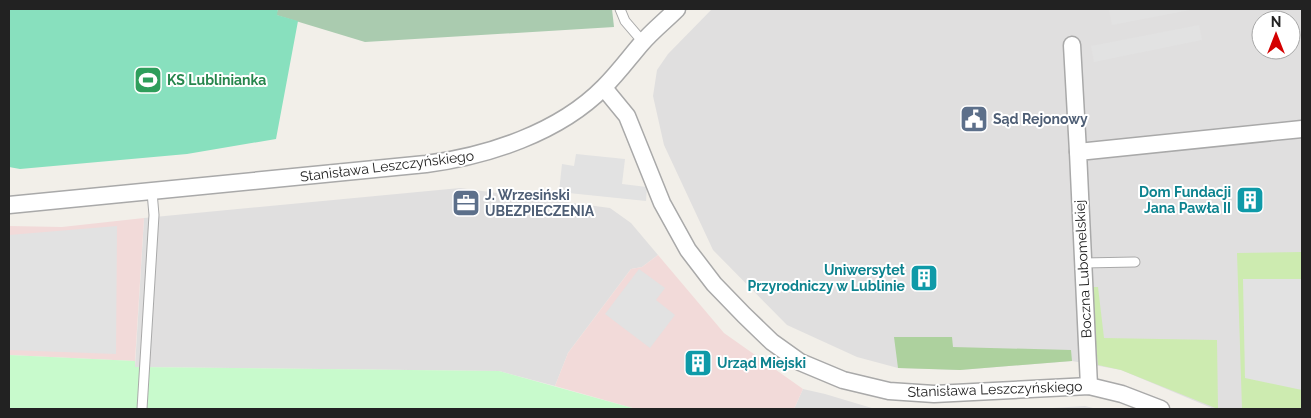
<svg xmlns="http://www.w3.org/2000/svg" width="1311" height="418" viewBox="0 0 1311 418" font-family="Raleway,sans-serif">
<rect width="100%" height="100%" fill="#f2efe9"/>
<!-- residential -->
<g fill="#e0dfdf" fill-rule="evenodd">
<path d="M712,9H1302V409H1214L1121,370L1072,361L960,370L898,368L857,357L787,325L713,250L664,145L653,96L657,70L668,54ZM1261,20H1291V50H1261Z"/>
<polygon points="460,188 610,208 631,223 658,255 642,267 631,269 568,353 555,386 499,371 135,367 144,218"/>
<polygon points="803,389 825,394 875,409 794,409"/>
<polygon points="1085,406 1097,409 1036,409"/>
</g>
<!-- commercial -->
<g fill="#f2dad9">
<polygon points="144,218 135,361 9,355 9,226 62,227"/>
<polygon points="658,255 724,333 803,389 794,409 636,409 555,386 568,353 631,269 642,267"/>
</g>
<!-- grass -->
<g fill="#cdebb0">
<polygon points="1302,252 1302,409 1242,409 1237,253"/>
<polygon points="1090,287 1098,287 1104,338 1217,340 1218,409 1121,370 1098,365"/>
</g>
<!-- forest -->
<polygon fill="#add19e" points="894,337 952,337 953,347 1071,350 1072,361 960,370 898,368"/>
<!-- cemetery -->
<polygon fill="#aacbaf" points="278,9 612,9 614,27 365,42 276,15"/>
<!-- park -->
<polygon fill="#c8facc" points="9,355 135,361 135,367 499,371 636,409 9,409"/>
<!-- pitch -->
<polygon fill="#88e0be" points="9,9 278,9 277,15 298,21 276,139 187,154 20,169 9,167"/>
<!-- parking -->
<g fill="#e2e2e2">
<polygon points="1115,9 1195,9 1112,25 1109,10"/>
<polygon points="1199,25 1202,40 1094,62 1091,46"/>
<polygon points="576,154 625,159 622,184 647,187 646,201 559,192 562,164 574,166"/>
<polygon points="117,226 116,354 9,350 9,235"/>
<polygon points="639,269 665,288 656,300 675,315 650,348 605,314"/>
<polygon points="1243,279 1302,279 1302,390 1245,378"/>
</g>
<g fill="none" stroke-linecap="round" stroke-linejoin="round">
<defs>
<g id="lane">
<polyline points="620,9 625,21 643,42"/>
<polyline points="1083,263 1135,262"/>
<polyline points="142,409 154,215 152,192"/>
</g>
<g id="street">
<polyline points="1072,45 1078,152"/>
<polyline points="604,88 627,116 662,203 688,250 714,284 744,315 772,342 800,362 843,380 889,391 934,394 1089,386 1122,394 1161,409"/>
<path d="M9,205L426,164C487,156 559,133 604,87C618,73 629,58 641,44C652,31 665,21 677,9"/>
<polyline points="1089,386 1078,152 1302,129"/>
</g>
</defs>
<!-- lane casing -->
<use href="#lane" stroke="#a9a9a9" stroke-width="11"/>
<!-- street casing -->
<use href="#street" stroke="#a9a9a9" stroke-width="19"/>
<!-- lane -->
<use href="#lane" stroke="#fff" stroke-width="9"/>
<!-- street -->
<use href="#street" stroke="#fff" stroke-width="16"/>
</g>
<!-- icons -->
<defs>
<symbol id="stadium-square" viewBox="-11 -11 22 22"><rect x="-9" y="-9" width="18" height="18" rx="4" fill="#2e9e5b" stroke="#fff"/><path d="M0-5a6.5 5 0 1 0 0 10a6.5 5 0 1 0 0-10ZM-3.5-1.8h7v3.6h-7Z" fill="#fff"/></symbol>
<symbol id="civic-square" viewBox="-11 -11 22 22"><rect x="-9" y="-9" width="18" height="18" rx="4" fill="#5c6f8a" stroke="#fff"/><path d="M-.6-6.5H3V-4.5H.6V-3L4-1V1h2V6H-6V1h2V-1L-.6-3ZM-1.2 2.5V6h2.4V2.5Z" fill="#fff"/></symbol>
<symbol id="building-square" viewBox="-11 -11 22 22"><rect x="-9" y="-9" width="18" height="18" rx="4" fill="#0f9aa8" stroke="#fff"/><path d="M-4-6H4V6H1V3H-1V6H-4ZM-2.5-4.3h1.7v1.8h-1.7ZM.8-4.3h1.7v1.8H.8ZM-2.5-1h1.7V.8h-1.7ZM.8-1h1.7V.8H.8Z" fill="#fff"/></symbol>
<symbol id="office-square" viewBox="-11 -11 22 22"><rect x="-9" y="-9" width="18" height="18" rx="4" fill="#5c6f8a" stroke="#fff"/><path d="M-6-3h4V-5.5h4V-3h4V5H-6ZM-1-4.5V-3h2v-1.5ZM-6 0V1H6V0Z" fill="#fff"/></symbol>
</defs>
<g fill-rule="evenodd">
<use href="#stadium-square" x="132" y="64" width="32" height="32"/>
<use href="#civic-square" x="958" y="103" width="32" height="32"/>
<use href="#building-square" x="1234" y="184" width="32" height="32"/>
<use href="#office-square" x="450" y="187" width="32" height="32"/>
<use href="#building-square" x="908" y="262" width="32" height="32"/>
<use href="#building-square" x="682" y="347" width="32" height="32"/>
</g>
<g text-anchor="middle" stroke-width="4" stroke-linejoin="round" paint-order="stroke">
<!-- leisure labels -->
<g font-size="14" font-weight="bold" fill="#27864d" stroke="#fff" text-anchor="start">
<text x="167" y="85">KS Lublinianka</text>
</g>
<!-- service labels -->
<g font-size="14" font-weight="bold" fill="#4e5e75" stroke="#fff" text-anchor="start">
<text x="993" y="124">Sąd Rejonowy</text>
<text x="485" y="200">J. Wrzesiński<tspan x="485" dy="16">UBEZPIECZENIA</tspan></text>
</g>
<!-- street labels -->
<g font-size="14" fill="#222" stroke="#fff">
<text transform="translate(387 166) rotate(-7)" y="5">Stanisława Leszczyńskiego</text>
<text transform="translate(1083 269) rotate(-93)" y="5">Boczna Lubomelskiej</text>
<text transform="translate(995 389) rotate(-2)" y="5">Stanisława Leszczyńskiego</text>
</g>
<!-- culture labels -->
<g font-size="14" font-weight="bold" fill="#0d838f" stroke="#fff" text-anchor="end">
<text x="1231" y="197">Dom Fundacji<tspan x="1231" dy="16">Jana Pawła II</tspan></text>
<text x="905" y="275">Uniwersytet<tspan x="905" dy="16">Przyrodniczy w Lublinie</tspan></text>
<text x="717" y="368" text-anchor="start">Urząd Miejski</text>
</g>
</g>
<!-- border -->
<rect width="1311" height="418" fill="none" stroke="#222222" stroke-width="20"/>
<!-- north arrow -->
<g transform="translate(1276 35)"><circle r="24" fill="#ffffff" stroke="#a7a7a7"/>
<path d="M0-4L9 19L0 12L-9 19Z" fill="#d40000"/>
<text y="-8" font-size="14" font-weight="bold" text-anchor="middle" fill="#222222">N</text>
</g>
</svg>
